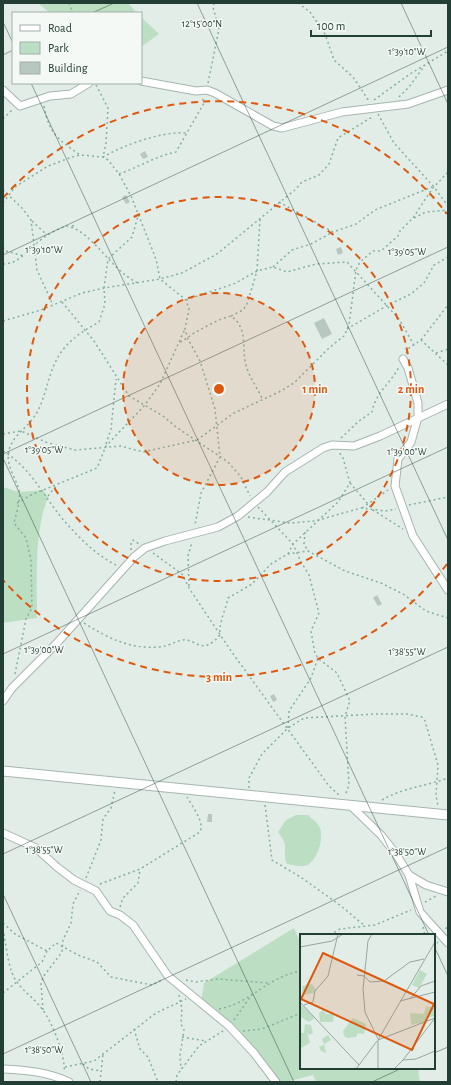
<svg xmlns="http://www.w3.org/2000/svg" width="451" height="1085" viewBox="0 0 451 1085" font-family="'Alegreya Sans',sans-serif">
<rect width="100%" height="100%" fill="#e3ede8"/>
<!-- green -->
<g fill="#bcdec3">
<polygon points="38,3 128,3 137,13 50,13"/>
<polygon points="141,17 159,34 141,47"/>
<path d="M3,487L19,492L43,490L48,497C34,532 37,580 37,618L3,623Z"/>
<path d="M296,815H308C311,818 317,822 319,826C325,836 318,858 309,864C303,868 294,865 287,864C281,848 291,849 278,832L286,820Z"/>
<polygon points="294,928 301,944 301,1068 418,1068 420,1082 316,1082 313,1075 286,1082 278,1082 215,1008 201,1003 204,983"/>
</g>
<!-- building -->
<g fill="#b8c8c1">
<polygon points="145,151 148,157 143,159 140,154"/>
<polygon points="126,195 130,202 126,204 122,197"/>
<polygon points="341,247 343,253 338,255 336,249"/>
<polygon points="324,318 332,334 322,339 314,323"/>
<polygon points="377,595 382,604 378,606 373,598"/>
<polygon points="274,694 277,700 273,702 270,696"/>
<polygon points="208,814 212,814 212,822 207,822"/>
</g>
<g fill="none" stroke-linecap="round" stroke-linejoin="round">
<defs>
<g id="minor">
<polyline points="141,81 196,91 207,90 215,93 273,126 282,128 342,112 408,104 448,90"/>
<polyline points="3,90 20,106 50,96 71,94 89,83"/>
<polyline points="403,359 408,368 418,403 418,417 411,442 398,459 395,486 413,536 448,590"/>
<polyline points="3,701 12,688 56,644 134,557 145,548 165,541 218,527 238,516 267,492 285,472 323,448 332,445 354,446 380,436 448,404"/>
<polyline points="350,805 381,835 396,854 409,875 420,912 448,943"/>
<polyline points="3,833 36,848 57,867 74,880 96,891 110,911 120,915 133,925 168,976 229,1026 254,1053 276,1082"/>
<polyline points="409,875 426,885 448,892"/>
<path d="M3,1069C26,1070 48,1072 69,1082"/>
</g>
<polyline id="tertiary" points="3,771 448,815"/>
</defs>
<!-- minor casing -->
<use href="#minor" stroke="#a6b5af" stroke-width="9"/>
<!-- tertiary casing -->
<use href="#tertiary" stroke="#a6b5af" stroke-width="11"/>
<!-- path -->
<g stroke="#84b19f" stroke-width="1.5" stroke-dasharray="2 3" stroke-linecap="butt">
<polyline points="69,3 73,13"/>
<polyline points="298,3 310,12 325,34 334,60 353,77 369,101"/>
<polyline points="208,83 219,29 213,7 214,3"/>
<path d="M96,85L108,108L106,143L103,157C124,145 162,131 187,133"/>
<polyline points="399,97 409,87 425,65"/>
<polyline points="374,100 410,74 448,51"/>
<path d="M44,106C49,134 58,139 80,155"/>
<polyline points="378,114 394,143 434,187 448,206"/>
<polyline points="3,119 13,109"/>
<path d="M119,174C139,167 156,156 176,152L204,103L202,97"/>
<polyline points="3,190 22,208 31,220 37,270 53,305"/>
<polyline points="279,202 333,232 356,224 375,210 432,187"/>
<polyline points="3,203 15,187 48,166 72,157 80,155 103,157 108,160 119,174 131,196 156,259 160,279 186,300 189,309 185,329 188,339 200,361 215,409 220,457 201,493 195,525"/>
<polyline points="414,218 426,212 448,210"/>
<polyline points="32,221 47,235"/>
<polyline points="72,226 77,225"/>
<polyline points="3,247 6,251 24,256"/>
<path d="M3,264C18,264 27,251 38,242C46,235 56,230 66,226C92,230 111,271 138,283"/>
<polyline points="273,267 292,250 311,244 333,232"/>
<polyline points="186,300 236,283 257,271 273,267 287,272 316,264 347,262 399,319 414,345"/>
<polyline points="62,302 94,341 129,396 163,416 176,427 228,462 241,477 250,496"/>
<polyline points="231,316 243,310 247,304 257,271 260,219"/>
<polyline points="3,321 41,310 82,293 104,288 160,279 182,273 217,254 296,189 302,182 319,175 329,164 338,138 372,117"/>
<polyline points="347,329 388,305 411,294 424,283 434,265 448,257"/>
<polyline points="421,340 448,305"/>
<path d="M180,342C186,340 190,335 196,332C207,326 219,319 231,316C249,329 241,347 246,365C249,377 258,389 263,400"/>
<polyline points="406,353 409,348 421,340 448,365"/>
<polyline points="436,353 448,349"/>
<polyline points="3,434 21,431 48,443 75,450 121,446 143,452 197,440 234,413 279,392 294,383 330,347 344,336 349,325 356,270 360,262 373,251 381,251 398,236 400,231 413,218 432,189 448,172"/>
<path d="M341,438L359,421L372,412C375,393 391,383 399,367"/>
<polyline points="106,444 111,429 116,379"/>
<path d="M3,451C33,469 45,500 67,524C81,540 98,556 116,565"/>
<polyline points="350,483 373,510 403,529"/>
<polyline points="48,496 57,485"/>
<polyline points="17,503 31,495 97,468 106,446 144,406 160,384 185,329"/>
<polyline points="409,505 448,497"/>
<polyline points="258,507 293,544 301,562 309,575 319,613 311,631 315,654 320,660 337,673 350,701 345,716 349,785 345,796"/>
<polyline points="362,508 388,490"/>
<polyline points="248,517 290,523 315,521 361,508 385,511 396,509"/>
<polyline points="305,532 304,544 308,551"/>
<polyline points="131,550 131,543 133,540 139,544"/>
<polyline points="153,553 182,574 189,588 231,651 329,786 339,795"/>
<polyline points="288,554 293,544 338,502 350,483 343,458 339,452"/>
<polyline points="189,586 188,556 192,542"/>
<path d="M84,623C108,638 129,649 158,647C167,647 174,642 182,640C197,638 201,657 220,635C219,621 225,612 228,598L252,584L271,564L288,554L308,551L345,571L381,583L403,594L426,611L448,618"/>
<path d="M15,674L26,619L32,608L31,560L26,538L14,523C16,514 21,500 19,490C15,475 4,464 10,447C15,434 29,426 36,414C45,399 47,381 54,365C63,344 79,333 99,322L105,304L104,288L108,259L132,237L138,216"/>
<polyline points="288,728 289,711 311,678 318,658"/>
<polyline points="249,788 249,778 262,754 288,728 304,718 375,714 407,714 422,717 425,721 438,765 436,795 438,806"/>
<path d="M382,800C402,788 426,786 448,778"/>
<polyline points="265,805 272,860 302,878 341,906 365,926"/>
<polyline points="86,878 101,840 103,819 111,808 115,790"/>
<path d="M100,884L140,869L200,832C205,822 192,806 187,797"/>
<polyline points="425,902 436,896"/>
<polyline points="120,907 123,898 138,883 140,869"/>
<polyline points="3,923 15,934 47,951 56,943 78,955 97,962 111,977 152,985 162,980"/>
<polyline points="423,927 425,935"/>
<path d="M3,929C6,943 8,971 17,982C24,992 35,999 42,1009C52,1022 66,1056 64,1072"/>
<polyline points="446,929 448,924"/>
<polyline points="330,935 340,929 375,925 411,910"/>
<polyline points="434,947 438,942"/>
<polyline points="448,963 448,966"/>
<polyline points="186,980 196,982 218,979 268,983"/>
<polyline points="3,993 42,962 47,951"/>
<polyline points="179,995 182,1009 181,1024 184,1030 180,1055 181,1069"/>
<path d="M219,1009C251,1003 267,977 301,971"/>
<polyline points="43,1010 41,984 43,977 62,952 63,940 71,923 73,904 80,890"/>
<polyline points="234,1020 253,993"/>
<polyline points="134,1029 140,1049 148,1057 158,1082"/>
<polyline points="243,1031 262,1029 301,1013"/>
<polyline points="182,1037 206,1041"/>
<polyline points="83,1064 89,1069 101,1071"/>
<polyline points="65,1067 94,1061 156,1013 186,999"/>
<polyline points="17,1082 26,1082"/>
<polyline points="100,1082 103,1054"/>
<polyline points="176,1082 177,1075 199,1046 223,1031"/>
</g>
<!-- minor -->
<use href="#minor" stroke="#fff" stroke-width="7"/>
<!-- tertiary -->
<use href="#tertiary" stroke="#fff" stroke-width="9"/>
</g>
<!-- ticks -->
<path fill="none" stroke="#233f35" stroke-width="1" stroke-opacity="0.45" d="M197,3L448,540M401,3L448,104M92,13L114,3M3,22L13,43M3,55L13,50M31,83L429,935M3,255L448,47M3,454L448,247M3,458L294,1082M3,654L448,447M3,854L448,647M3,894L91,1082M434,946L448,976M434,1053L448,1047M3,1054L448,847M372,1082L402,1068"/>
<!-- distance rings -->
<circle cx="219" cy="389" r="96" fill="#de580e" fill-opacity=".12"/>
<g fill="none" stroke="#de580e" stroke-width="2" stroke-dasharray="7 5">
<circle cx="219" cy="389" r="96"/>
<circle cx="219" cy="389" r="192"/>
<path d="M447 564A288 288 0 0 1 3 580M3 198A288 288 0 0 1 447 214"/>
</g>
<!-- overview -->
<g transform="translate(300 934)">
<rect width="135" height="135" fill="#e3ede8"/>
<path d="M120,36L127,40L119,54L112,51ZM12,50L16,56L14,59L3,61L2,52ZM1,71L4,73L15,84L9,88L1,83ZM126,72L134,74L135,82L126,84L125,88L111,91L110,79L124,80ZM23,76L26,80H34L33,88H20L19,79ZM53,84L66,90L64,100L58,99L56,103L47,104L44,102L43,97ZM5,90L11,91L13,99L9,101L7,98L10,109L1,114L0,99H4ZM28,101L31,106L24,110L26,119L21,117L19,113L24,111L22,105Z" fill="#bcdec3"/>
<path fill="none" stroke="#96a7a0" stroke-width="1" d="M72,0L68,7L63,55L65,78L78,105M0,13L32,7L43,0M57,41L64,42L70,48L84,47L110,28L124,25M110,65L121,52L135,47M100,67L135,58M0,68L59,131M4,71L13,68L15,57L28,42L38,0M78,106L135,84M103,126L135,84M56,135L77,107M78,135V106L135,8M94,135L103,126L116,125L135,117"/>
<path fill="#de580e" fill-opacity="0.15" stroke="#de580e" stroke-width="2" d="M23,19L134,70L112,116L1,65Z"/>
<rect width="135" height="135" fill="none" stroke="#233f35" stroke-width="2"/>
</g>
<g font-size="10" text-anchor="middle" fill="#233f35" stroke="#f4f9f6" stroke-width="3" stroke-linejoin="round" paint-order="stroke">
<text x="202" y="27">12°15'00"N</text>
<text x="407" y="55">1°39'10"W</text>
<text x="44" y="253">1°39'10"W</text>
<text x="407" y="255">1°39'05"W</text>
<text x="44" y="453">1°39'05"W</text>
<text x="407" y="455">1°39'00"W</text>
<text x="44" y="653">1°39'00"W</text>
<text x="407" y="655">1°38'55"W</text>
<text x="44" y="853">1°38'55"W</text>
<text x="407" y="855">1°38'50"W</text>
<text x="44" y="1053">1°38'50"W</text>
</g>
<circle cx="219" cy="389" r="6" fill="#de580e" stroke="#f4f9f6" stroke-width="2"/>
<g font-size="12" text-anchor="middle" font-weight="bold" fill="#de580e" stroke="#f4f9f6" stroke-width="3" stroke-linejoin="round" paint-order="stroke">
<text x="315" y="393">1 min</text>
<text x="411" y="393">2 min</text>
<text x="219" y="681">3 min</text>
</g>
<!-- border -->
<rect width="451" height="1085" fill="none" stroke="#233f35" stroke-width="8"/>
<!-- legend -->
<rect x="12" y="12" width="130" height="72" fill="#f4f9f6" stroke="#a0afa9"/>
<rect x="20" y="25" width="20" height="6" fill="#ffffff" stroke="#a0afa9"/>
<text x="48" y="32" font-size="12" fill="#233f35">Road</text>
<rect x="20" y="42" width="20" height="12" fill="#bcdec3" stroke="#a0afa9"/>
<text x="48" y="52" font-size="12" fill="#233f35">Park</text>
<rect x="20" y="62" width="20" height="12" fill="#b8c8c1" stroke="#a0afa9"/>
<text x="48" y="72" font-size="12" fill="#233f35">Building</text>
<!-- scale -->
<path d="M311 30v6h120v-6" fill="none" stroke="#233f35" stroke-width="2"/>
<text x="317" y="30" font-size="12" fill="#233f35" stroke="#f4f9f6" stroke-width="3" paint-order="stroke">100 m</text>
</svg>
